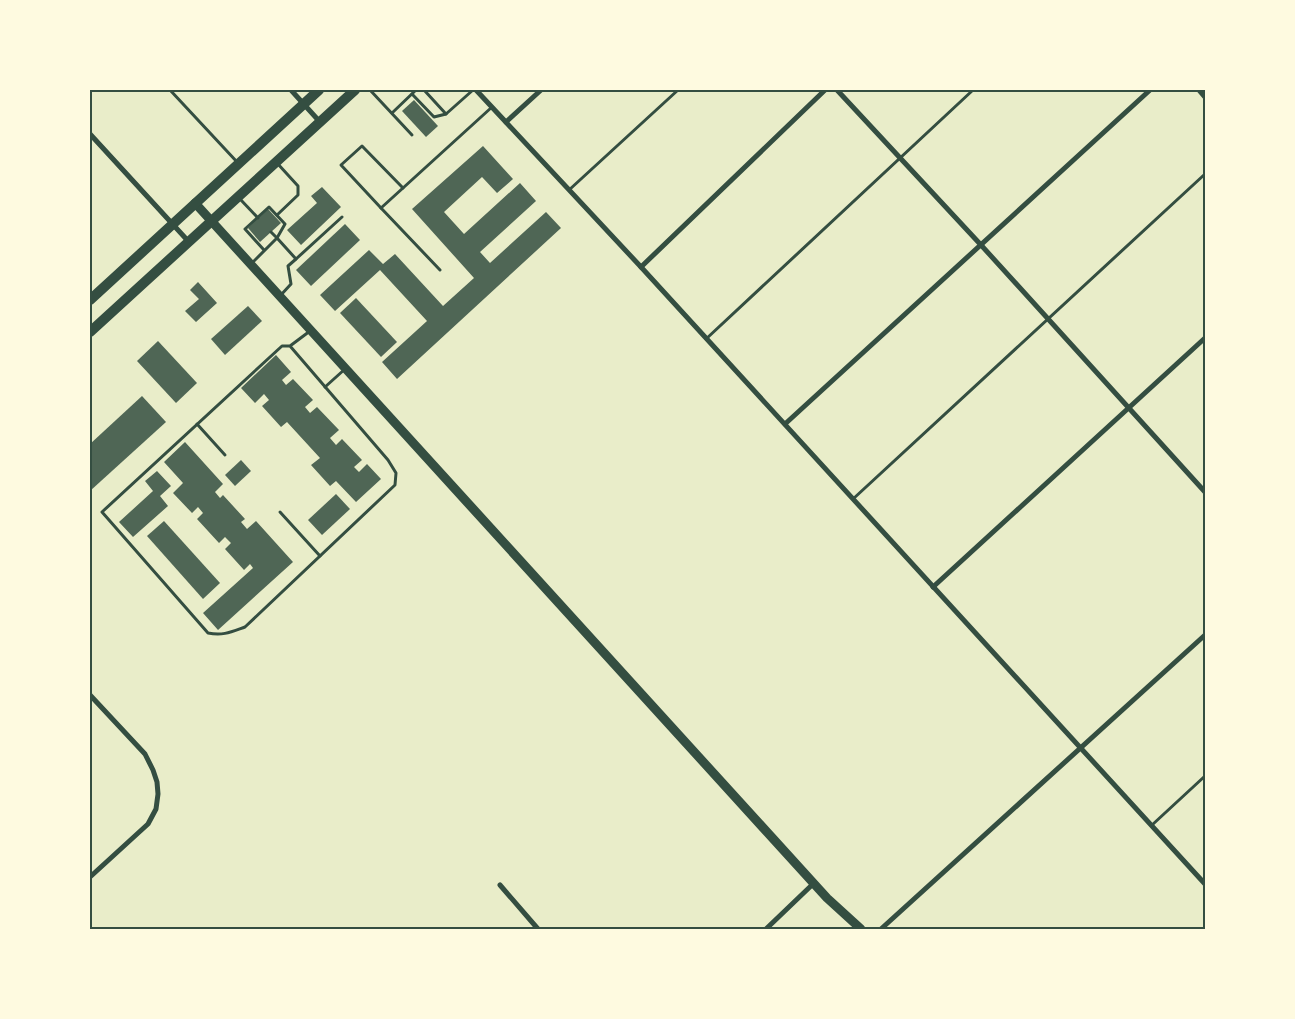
<svg xmlns="http://www.w3.org/2000/svg" width="1295" height="1019" viewBox="0 0 1295 1019" font-family="Overpass,sans-serif">
<rect width="100%" height="100%" fill="#e9edc9"/>
<!-- building -->
<g fill="#4f6655">
<polygon points="414,100 438,126 426,137 402,111"/>
<polygon points="483,146 513,179 497,193 482,177 444,212 464,234 520,183 536,201 480,252 490,263 546,212 561,228 397,379 382,362 427,321 380,270 335,311 320,295 369,250 383,264 395,254 443,306 474,278 412,209"/>
<polygon points="322,187 341,207 301,245 287,230 317,203 311,196"/>
<polygon points="268,209 281,223 260,242 248,228"/>
<polygon points="345,224 360,240 311,286 296,270"/>
<polygon points="198,282 217,303 196,322 185,311 199,299 190,290"/>
<polygon points="356,298 397,342 381,357 340,313"/>
<polygon points="248,306 262,321 225,355 211,339"/>
<polygon points="158,341 197,383 176,403 137,361"/>
<polygon points="276,355 291,372 282,380 286,385 293,379 313,400 305,407 310,413 317,407 339,430 330,438 336,445 342,439 362,460 354,467 359,472 367,464 381,479 356,502 336,481 330,486 311,465 320,458 287,422 281,427 262,406 269,400 264,394 255,403 241,388"/>
<polygon points="142,396 166,422 90,491 90,444"/>
<polygon points="185,442 223,484 215,492 220,498 223,495 245,519 241,522 247,529 256,521 293,562 218,630 203,613 253,568 250,564 244,570 225,549 231,543 225,537 219,543 197,519 203,513 198,507 192,513 173,493 183,483 164,462"/>
<polygon points="241,460 251,471 235,486 225,475"/>
<polygon points="157,471 171,486 160,496 168,506 133,537 119,522 153,491 145,481"/>
<polygon points="336,494 350,509 322,535 308,520"/>
<polygon points="164,521 220,583 203,599 147,536"/>
</g>
<g fill="none" stroke-linecap="round" stroke-linejoin="round">
<!-- service -->
<g stroke="#344e41" stroke-width="3">
<polyline points="170,90 238,163"/>
<polyline points="370,90 412,135"/>
<polyline points="424,90 446,114 473,90"/>
<polyline points="412,94 434,117 446,114"/>
<polyline points="392,113 416,90"/>
<polyline points="277,163 298,186 298,195 277,215"/>
<polyline points="569,190 678,90"/>
<polyline points="240,199 258,218"/>
<polyline points="381,208 341,165 362,146 403,188"/>
<polyline points="264,250 245,229 269,207 285,224 277,238 296,259 342,217"/>
<polyline points="251,264 277,238 271,232"/>
<polyline points="440,270 381,208 492,107"/>
<polyline points="280,296 291,284 288,266 296,259"/>
<polyline points="706,339 973,90"/>
<path d="M290,346L388,460L396,473L395,485L245,627C231,632 223,636 208,633L102,512L282,346H290L310,331"/>
<polyline points="325,387 345,369"/>
<polyline points="197,424 225,455"/>
<polyline points="853,499 1205,174"/>
<polyline points="280,512 320,556"/>
<polyline points="1152,825 1205,776"/>
</g>
<!-- minor -->
<g stroke="#344e41" stroke-width="5">
<polyline points="291,90 320,122"/>
<polyline points="476,90 641,267 1205,884"/>
<polyline points="837,90 981,245 1205,492"/>
<polyline points="1199,90 1205,97"/>
<polyline points="506,122 541,90"/>
<polyline points="90,134 189,242"/>
<polyline points="641,267 825,90"/>
<polyline points="785,424 1150,90"/>
<polyline points="933,587 1205,338"/>
<polyline points="90,695 145,754 153,770 157,782 158,794 156,809 148,824 90,877"/>
<polyline points="500,885 538,929"/>
<polyline points="766,929 814,883"/>
<polyline points="881,929 1205,635"/>
</g>
<!-- secondary -->
<polyline stroke="#344e41" stroke-width="9" points="195,203 827,898 861,929"/>
<!-- primary -->
<g stroke="#344e41" stroke-width="10">
<polyline points="90,300 319,90"/>
<polyline points="90,332 355,90"/>
</g>
</g>
<!-- border -->
<rect width="1295" height="1019" fill="none" stroke="#fefae0" stroke-width="182"/>
<rect x="91" y="91" width="1113" height="837" fill="none" stroke="#344e41" stroke-width="2"/>
</svg>
